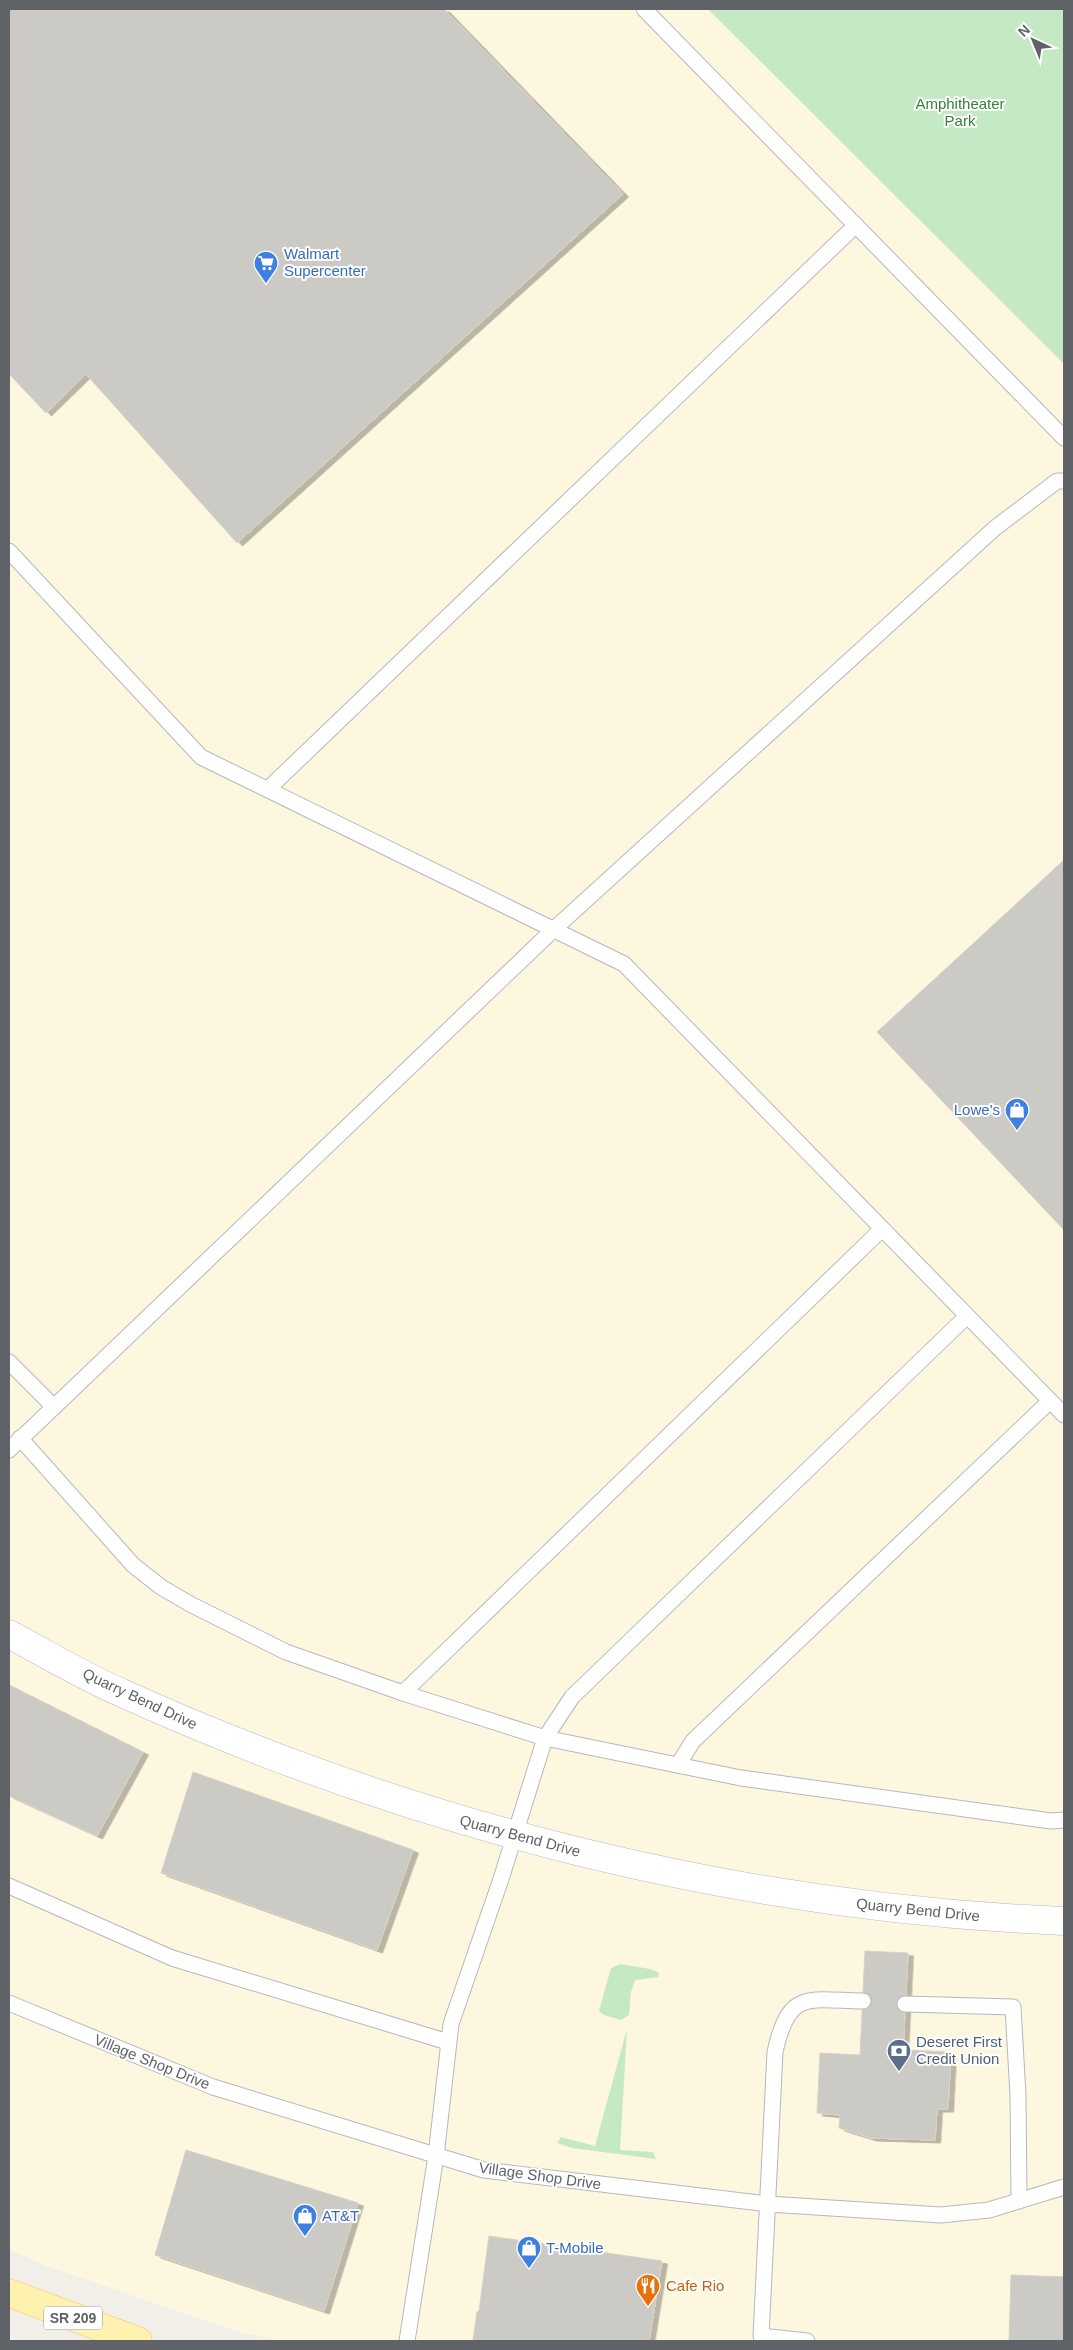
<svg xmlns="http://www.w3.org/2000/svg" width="1073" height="2350" viewBox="0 0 1073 2350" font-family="Helvetica,sans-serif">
<defs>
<filter id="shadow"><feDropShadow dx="5.5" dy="3" stdDeviation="0" flood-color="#0004"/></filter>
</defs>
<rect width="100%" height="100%" fill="#f1efe8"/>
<!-- commercial -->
<polygon fill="#fef7e0" points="9,9 708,9 1064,364 1064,2341 279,2341 236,2331 49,2267 9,2250"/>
<!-- green -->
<g fill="#c5e8c5">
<polygon points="708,9 1064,9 1064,364"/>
<polygon points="620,1964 650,1969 658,1972 659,1977 635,1980 631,1992 629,2015 621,2020 604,2015 599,2011 611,1968"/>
<polygon points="627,2029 620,2150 653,2152 656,2159 572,2148 557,2143 561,2137 595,2146"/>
</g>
<!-- building -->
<g fill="#cccac5" stroke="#d6d1c6" filter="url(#shadow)">
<polygon points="9,9 444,9 623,194 237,543 86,374 46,413 9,374"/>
<polygon points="1064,860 1064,1230 877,1032"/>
<polygon points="9,1685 143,1752 97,1836 9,1796"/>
<polygon points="193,1772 413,1850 377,1950 161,1873"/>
<polygon points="865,1951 908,1953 903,2050 951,2052 948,2109 937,2109 935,2140 871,2138 839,2128 840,2115 817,2113 820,2053 860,2055"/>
<polygon points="186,2150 358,2203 324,2311 155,2255"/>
<polygon points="489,2236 662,2261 649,2341 473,2340 477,2312 479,2311"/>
<polygon points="1011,2275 1064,2277 1064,2341 1009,2341"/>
</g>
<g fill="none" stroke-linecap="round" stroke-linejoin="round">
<defs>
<g id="lane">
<polyline points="644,9 1064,438"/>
<polyline points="9,551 201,757 624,964 1064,1415"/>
<polyline points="268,789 856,225"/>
<polyline points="9,1362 54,1407"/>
<polyline points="20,1438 133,1565 161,1587 190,1604 286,1652 403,1693 545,1738 741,1778 1051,1821 1064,1820"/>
<polyline points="9,1450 553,930 995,528 1057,481 1064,481"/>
<polyline points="403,1693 882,1229"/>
<polyline points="678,1765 693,1741 1050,1401"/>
<polyline points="9,1886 172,1958 448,2042"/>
<polyline points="9,2003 213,2087 484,2170 768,2204 941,2215 989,2210 1064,2187"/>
<polyline points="905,2004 1013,2007 1018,2095 1019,2201"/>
<polyline points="407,2341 436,2156 451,2024 501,1879 545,1738 572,1697 967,1316"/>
<path d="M807,2341L761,2336L775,2052C789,1989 807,2000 863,2001"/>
</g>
<path id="street" d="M9,1634C46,1654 83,1676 122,1693C418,1827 739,1908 1064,1921"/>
<polyline id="primary" points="9,2293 138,2341"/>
</defs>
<!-- lane casing -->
<use href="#lane" stroke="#b5b8bc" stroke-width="17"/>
<!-- street casing -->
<use href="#street" stroke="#b5b8bc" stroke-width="29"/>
<!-- primary casing -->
<use href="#primary" stroke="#f2c960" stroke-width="29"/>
<!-- lane -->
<use href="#lane" stroke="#fff" stroke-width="15"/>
<!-- street -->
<use href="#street" stroke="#fff" stroke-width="28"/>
<!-- primary -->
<use href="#primary" stroke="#fff2af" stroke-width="28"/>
</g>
<!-- icons -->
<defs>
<symbol id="supermarket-pin" viewBox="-11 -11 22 30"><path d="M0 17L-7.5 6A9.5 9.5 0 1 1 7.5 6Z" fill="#3f7fe0" stroke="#fff"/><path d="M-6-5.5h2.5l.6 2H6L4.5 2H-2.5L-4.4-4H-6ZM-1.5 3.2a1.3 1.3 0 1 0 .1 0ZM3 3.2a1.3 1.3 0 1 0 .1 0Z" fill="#fff"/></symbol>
<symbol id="shop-pin" viewBox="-11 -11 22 30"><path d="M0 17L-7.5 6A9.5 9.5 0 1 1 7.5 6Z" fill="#3f7fe0" stroke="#fff"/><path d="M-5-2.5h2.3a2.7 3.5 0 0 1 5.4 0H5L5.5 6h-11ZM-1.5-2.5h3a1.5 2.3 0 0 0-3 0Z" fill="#fff"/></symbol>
<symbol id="bank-pin" viewBox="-11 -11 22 30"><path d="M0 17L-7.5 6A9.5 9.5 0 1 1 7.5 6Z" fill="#5c6f8a" stroke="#fff"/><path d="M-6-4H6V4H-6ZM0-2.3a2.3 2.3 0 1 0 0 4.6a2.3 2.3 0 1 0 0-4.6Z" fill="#fff"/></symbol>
<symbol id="restaurant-pin" viewBox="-11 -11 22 30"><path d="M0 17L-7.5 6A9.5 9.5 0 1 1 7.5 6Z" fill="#e8710a" stroke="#fff"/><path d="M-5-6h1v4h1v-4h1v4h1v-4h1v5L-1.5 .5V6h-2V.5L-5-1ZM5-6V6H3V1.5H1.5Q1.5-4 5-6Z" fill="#fff"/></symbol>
</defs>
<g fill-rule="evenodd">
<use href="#supermarket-pin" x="252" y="249" width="28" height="38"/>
<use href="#shop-pin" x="1003" y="1096" width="28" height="38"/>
<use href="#bank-pin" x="885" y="2037" width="28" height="38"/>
<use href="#shop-pin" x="291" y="2202" width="28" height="38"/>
<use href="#shop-pin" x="515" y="2234" width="28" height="38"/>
<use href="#restaurant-pin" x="634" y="2272" width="28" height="38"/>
</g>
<g text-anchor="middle" stroke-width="4" stroke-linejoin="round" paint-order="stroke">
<!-- shield labels -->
<rect fill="#fff" stroke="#8f9295" stroke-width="1" x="44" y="2306.5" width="58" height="23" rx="4"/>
<g font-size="14" font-weight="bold" fill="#5f6368">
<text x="73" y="2323">SR 209</text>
</g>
<!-- park labels -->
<g font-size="15" fill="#348238" stroke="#fff">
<text x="960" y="109">Amphitheater<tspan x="960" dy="17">Park</tspan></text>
</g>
<!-- shop labels -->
<g font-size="15" fill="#366cbe" stroke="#fff" text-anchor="start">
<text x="284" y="259">Walmart<tspan x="284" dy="17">Supercenter</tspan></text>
<text x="1000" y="1115" text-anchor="end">Lowe's</text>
<text x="322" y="2221">AT&amp;T</text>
<text x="546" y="2253">T-Mobile</text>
</g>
<!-- street labels -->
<g font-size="15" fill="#5f6368" stroke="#fff">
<text transform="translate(140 1699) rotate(25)" y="5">Quarry Bend Drive</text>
<text transform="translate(520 1836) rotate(15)" y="5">Quarry Bend Drive</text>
<text transform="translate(918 1910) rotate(6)" y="5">Quarry Bend Drive</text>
<text transform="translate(152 2062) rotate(22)" y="5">Village Shop Drive</text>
<text transform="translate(540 2176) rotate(8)" y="5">Village Shop Drive</text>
</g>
<!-- service labels -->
<g font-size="15" fill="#4e5e75" stroke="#fff" text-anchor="start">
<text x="916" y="2047">Deseret First<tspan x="916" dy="17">Credit Union</tspan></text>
</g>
<!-- food labels -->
<g font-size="15" fill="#c56008" stroke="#fff" text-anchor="start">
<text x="666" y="2291">Cafe Rio</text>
</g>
</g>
<!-- border -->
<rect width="1073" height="2350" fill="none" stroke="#5f6368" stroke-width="20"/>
<!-- north arrow -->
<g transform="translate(1033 40) rotate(316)" stroke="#ffffff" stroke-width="4" paint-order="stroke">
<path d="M0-4L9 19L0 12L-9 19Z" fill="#5f6368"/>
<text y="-8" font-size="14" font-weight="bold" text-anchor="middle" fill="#5f6368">N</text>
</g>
</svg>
